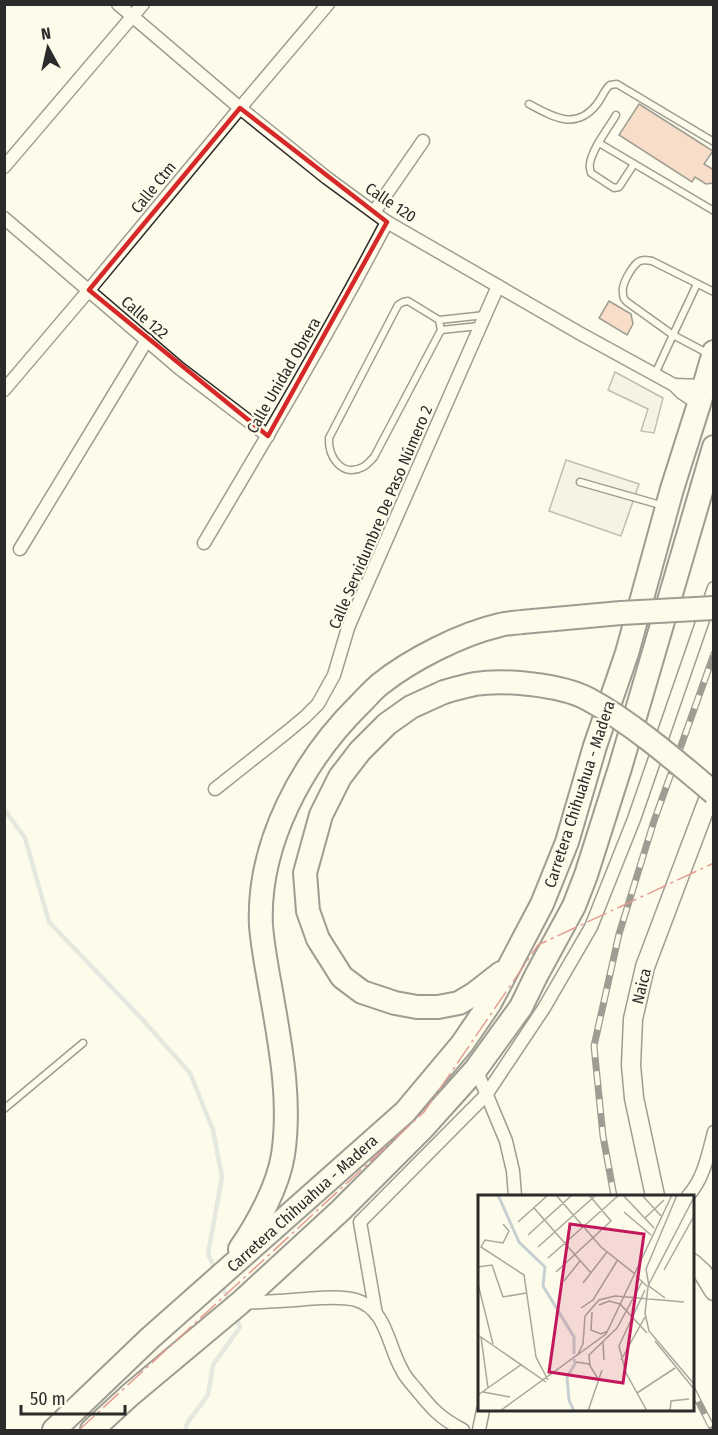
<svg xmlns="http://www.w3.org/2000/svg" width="718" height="1435" viewBox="0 0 718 1435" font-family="'Fira Sans Condensed',sans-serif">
<rect width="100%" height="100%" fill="#fdfbea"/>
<!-- parking -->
<g fill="#eceadb" stroke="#74746e" stroke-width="1.5">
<polygon points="615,372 663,398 654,433 641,431 648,409 608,390"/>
<polygon points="566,460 639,484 621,536 549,511"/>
</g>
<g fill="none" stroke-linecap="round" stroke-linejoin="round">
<!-- stream -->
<g stroke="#c7d0d0" stroke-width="4.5">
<polyline points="4,809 25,838 49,922 143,1020 190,1073 213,1130 222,1177 208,1254 216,1272"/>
<polyline points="222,1285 229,1302"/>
<polyline points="185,1430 188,1422 208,1395 213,1365 240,1327 235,1315"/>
</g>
</g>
<!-- building -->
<g fill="#f2b8a0" stroke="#2b2b2b" stroke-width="1.5">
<polygon points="639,104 713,151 704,164 714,170 714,183 706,184 695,177 692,182 619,135"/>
<polygon points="609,301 631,314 633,324 627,335 599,318"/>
</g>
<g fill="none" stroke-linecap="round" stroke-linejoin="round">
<defs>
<g id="lane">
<path d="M529,104C553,117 576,131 597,104C602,98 604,90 610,85L617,84L714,142"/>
<path d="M616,115C608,129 593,147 590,163C589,168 590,168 591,173L614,188L619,187L634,164"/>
<polyline points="599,143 714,211"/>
<polyline points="697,284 673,335 709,354"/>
<path d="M439,320L441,330L374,457C371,460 367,465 363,467C342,478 328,457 329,438L398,305L403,302L408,301L439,320L485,315"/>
<polyline points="441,330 479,326"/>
<path d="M655,374L673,335L627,302C624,299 623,298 623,293C621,285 631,268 638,262C642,259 647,260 652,261L714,292"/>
<polyline points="580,482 664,506"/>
<polyline points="4,1109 83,1043"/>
</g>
<g id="street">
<polyline points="118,4 240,108 327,178 387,222 581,334 674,385 682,393 699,404"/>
<polyline points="4,167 143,4"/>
<polyline points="374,212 423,141"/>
<polyline points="4,218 179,368 268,436"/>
<polyline points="674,385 704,386"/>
<polyline points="4,390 89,290 240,108 328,4"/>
<path d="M204,543C267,437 330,331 387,222"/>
<polyline points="20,549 147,340"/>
<polyline points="215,789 287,732 305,717 318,704 334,675 348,628 356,609 498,286"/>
<polyline points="476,1069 506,1141 513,1171 515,1196"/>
<path d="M688,1196C704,1178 708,1155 714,1132"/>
<path d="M241,1303C263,1302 284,1301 306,1299C322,1298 340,1296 356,1300C387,1309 388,1347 402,1370C405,1377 411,1383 416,1389C432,1409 440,1418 463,1430"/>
<polyline points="376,1314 360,1222 486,1095 544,1008 591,927 634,819 714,588"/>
<polyline points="479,1430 483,1410"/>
</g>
<g id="secondary">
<polyline points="655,1196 634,1098 631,1065 633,1019 645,967 714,784"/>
<polyline points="692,1263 703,1273 714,1291"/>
</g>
<g id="highway">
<polyline points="444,692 411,707 387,724 360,751 340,777 321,815 305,873 308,911 318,939 342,977 362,992 395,1003 417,1007 438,1007 459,1003 474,994 501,973"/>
<path d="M240,1249C258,1223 278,1186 283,1155C291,1102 281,1049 272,997C268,974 263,950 261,926C257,844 303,760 360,704C366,698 372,691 379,685C410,660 461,634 500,625C507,623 515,623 522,622"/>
<polyline points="54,1430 150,1338 405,1112 462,1044 490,1003 542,904 567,842 595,746 627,653 672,489 699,404 714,352"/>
<polyline points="92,1430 130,1395 240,1303 341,1210 423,1128 476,1069 521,1007 536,976 574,906 586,875 620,768 714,447"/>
</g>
</defs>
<!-- lane casing -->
<use href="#lane" stroke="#2b2b2b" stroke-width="9"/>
<!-- street casing -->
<use href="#street" stroke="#2b2b2b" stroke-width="15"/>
<!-- secondary casing -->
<use href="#secondary" stroke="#2b2b2b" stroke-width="21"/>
<!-- highway casing -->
<use href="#highway" stroke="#2b2b2b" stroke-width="26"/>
<!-- lane -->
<use href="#lane" stroke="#fdfbea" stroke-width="6"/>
<!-- street -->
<use href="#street" stroke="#fdfbea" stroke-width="12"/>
<!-- secondary -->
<use href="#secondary" stroke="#fdfbea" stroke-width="18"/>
<!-- highway -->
<use href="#highway" stroke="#fdfbea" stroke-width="22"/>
<defs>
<g id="rail">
<polyline points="614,1196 603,1136 594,1046 619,934 654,821 714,654"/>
<polyline points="692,1389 713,1430"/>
</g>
</defs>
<!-- rail casing -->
<use href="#rail" stroke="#2b2b2b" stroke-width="7"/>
<!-- rail -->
<use href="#rail" stroke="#fdfbea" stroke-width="4.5" stroke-dasharray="14" stroke-linecap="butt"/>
<defs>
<g id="highway-bridge">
<polyline points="522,622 621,613 714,608"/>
<path d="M444,692C454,689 465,686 475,684C504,679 562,685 588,699C631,722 676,761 714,793"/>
</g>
</defs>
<!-- highway-bridge casing -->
<use href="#highway-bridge" stroke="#2b2b2b" stroke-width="26" stroke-linecap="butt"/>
<!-- highway-bridge -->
<use href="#highway-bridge" stroke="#fdfbea" stroke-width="22"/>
<!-- power -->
<polyline stroke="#c62828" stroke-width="1.5" stroke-dasharray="21 4.5 3 4.5" stroke-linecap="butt" points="79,1430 424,1112 538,945 714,863"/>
</g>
<!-- marked area -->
<path d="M0 0H718V1435H0ZM240,108L387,222L268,436L89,290Z" fill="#fdfbea" fill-opacity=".55" fill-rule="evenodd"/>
<path fill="none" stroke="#d62828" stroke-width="4.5" stroke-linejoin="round" d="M240,108L387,222L268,436L89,290Z"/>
<g text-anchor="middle" stroke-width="4.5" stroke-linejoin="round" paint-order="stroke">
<!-- street labels -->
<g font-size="16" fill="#2b2b2b" stroke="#fdfbea">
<text transform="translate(153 187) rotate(-51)" y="6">Calle Ctm</text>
<text transform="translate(391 202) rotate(34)" y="6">Calle 120</text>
<text transform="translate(145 317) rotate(41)" y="6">Calle 122</text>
<text transform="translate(283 375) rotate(-60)" y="6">Calle Unidad Obrera</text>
<text transform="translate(380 517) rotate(-67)" y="6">Calle Servidumbre De Paso Número 2</text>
<text transform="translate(579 794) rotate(-72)" y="6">Carretera Chihuahua - Madera</text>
<text transform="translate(641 986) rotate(-76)" y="6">Naica</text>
<text transform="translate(302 1203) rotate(-42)" y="6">Carretera Chihuahua - Madera</text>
</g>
</g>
<!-- overview -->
<g transform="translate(478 1195)">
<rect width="216" height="216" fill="#fdfbea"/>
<path fill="none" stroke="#c7d0d0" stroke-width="3" d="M20,0L41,47L67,72L65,91L96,142V159M96,164L97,169L89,182L91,205L96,216"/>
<path fill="none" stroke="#a9a89e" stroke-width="1.5" d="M78,0L123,52L157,79M145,0L176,33M164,0L183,21M56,13L113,78M146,17L173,40M167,23L186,5M40,27L70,0M25,29L31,36L25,48L7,45L3,52L46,80L58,162L70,185M50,40L94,0M60,52L118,0M70,63L141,0M0,72L14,70L25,102L48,98M186,75L216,21M78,77L133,26L111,0M158,81L170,92L167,118L171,136L216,189M86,86L102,66M105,88L129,57M0,89L15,149M171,89L216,2M167,95L141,151L148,178L169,216M187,103L171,91L168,74L199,0M121,110L131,106L142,109L169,138M103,113L115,105L139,66M114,117L113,135L123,139L130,136M0,140L68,187M3,142L10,193M125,146L126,165M177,146L216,194M99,161L105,149L107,121L121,105L137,101L206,107M143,165L167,122M98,167L111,169L120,184M112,170L111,160L139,133L164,87M5,197L32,202M159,198L197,173M0,200L44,169M22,216L128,139L194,0M110,216L124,175M192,216L193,206L211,204"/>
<path fill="#c2185b" fill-opacity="0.15" stroke="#c2185b" stroke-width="3" d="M92,29L166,39L145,188L71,177Z"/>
<rect width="216" height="216" fill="none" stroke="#2b2b2b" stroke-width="3"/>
</g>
<!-- border -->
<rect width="718" height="1435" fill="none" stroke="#2b2b2b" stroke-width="12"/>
<!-- north arrow -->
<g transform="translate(48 48) rotate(352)" stroke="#fdfbea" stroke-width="4.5" paint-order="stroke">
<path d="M0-4.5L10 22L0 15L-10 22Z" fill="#2b2b2b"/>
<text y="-9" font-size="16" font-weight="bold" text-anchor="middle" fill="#2b2b2b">N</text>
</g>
<!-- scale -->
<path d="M21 1405v9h104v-9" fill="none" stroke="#2b2b2b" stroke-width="3"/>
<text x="30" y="1405" font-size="18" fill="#2b2b2b" stroke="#fdfbea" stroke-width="4.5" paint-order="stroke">50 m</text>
</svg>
